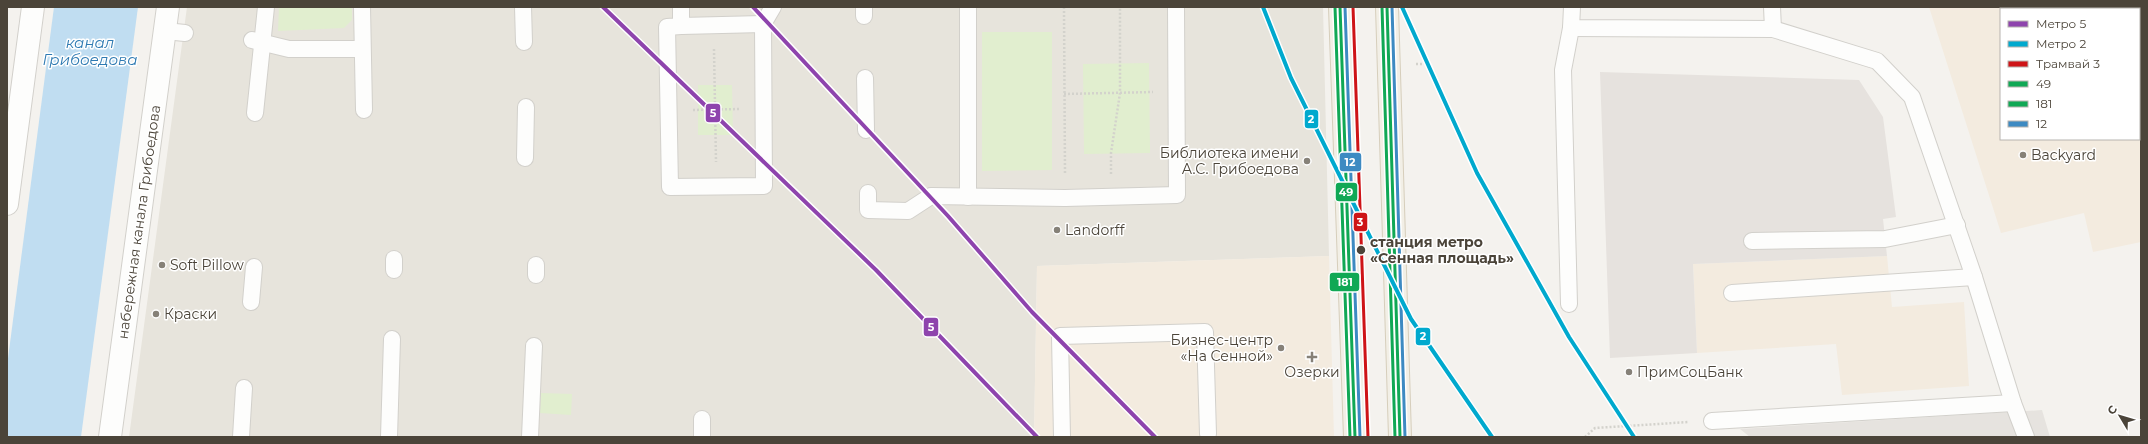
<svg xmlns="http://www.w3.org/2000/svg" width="2148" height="444" viewBox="0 0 2148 444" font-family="Montserrat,sans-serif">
<rect width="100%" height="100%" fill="#f4f2ee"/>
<!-- residential -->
<polygon fill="#e7e4dc" points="187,7 1323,7 1329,256 1037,266 1034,437 129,437"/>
<!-- commercial -->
<g fill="#f3ebdf" fill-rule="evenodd">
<path d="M1929,7H2141V242L2093,252L2084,213L2001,233ZM2001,9H2139V139H2001Z"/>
<polygon points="1329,256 1334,437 1034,437 1037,266"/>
<polygon points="1887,256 1892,307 1964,302 1969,386 1842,395 1836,344 1697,353 1693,264"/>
</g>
<!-- industrial -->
<polygon fill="#e6e2de" points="1600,72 1859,80 1883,117 1896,217 1883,219 1887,256 1693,264 1697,353 1610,358"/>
<!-- green -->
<g fill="#e1eecf">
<polygon points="279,7 352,7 352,20 344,28 278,31"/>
<polygon points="982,32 1052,32 1052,170 982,171"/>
<polygon points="1149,63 1150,153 1084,154 1083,64"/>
<polygon points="698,85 732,85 733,135 698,135"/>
<polygon points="541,393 572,394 571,415 540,413"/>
</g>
<!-- parking -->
<polygon fill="#e6e3df" points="2042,410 2050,437 1750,437 1740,429"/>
<!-- water -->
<polygon fill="#c0ddf1" points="54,7 138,7 81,437 7,437 7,366"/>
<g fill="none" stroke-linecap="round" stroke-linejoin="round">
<defs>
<g id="lane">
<polyline points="362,7 364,110"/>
<polyline points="523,7 524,42"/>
<polyline points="681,7 681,26 667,27 670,187 764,186 763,24 773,7"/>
<polyline points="864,7 864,16"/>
<polyline points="968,7 968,197"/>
<polyline points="1572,7 1571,28 1773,29 1877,61 1912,97 1974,277 2013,403 2026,437"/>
<polyline points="1772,7 1773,29"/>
<polyline points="2053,7 2053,9"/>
<polyline points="681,26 763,24"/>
<polyline points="165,31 185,33"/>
<polyline points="252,40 289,49 362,49"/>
<polyline points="865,78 866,130"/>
<polyline points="255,113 266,7"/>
<polyline points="525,158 526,107"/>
<polyline points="868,193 868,210 908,211 931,196 1065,198 1177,195 1176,7"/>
<polyline points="1752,241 1885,239 1957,225"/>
<polyline points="394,270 394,259"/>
<polyline points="536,275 536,265"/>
<polyline points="1732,293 1974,277"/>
<polyline points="251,302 254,267"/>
<polyline points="1569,304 1563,70 1571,28"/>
<polyline points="1712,421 2013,403"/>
<polyline points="241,437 244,388"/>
<polyline points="389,437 392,339"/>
<polyline points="530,437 534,346"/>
<polyline points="702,437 702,419"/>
<polyline points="1062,437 1060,336 1205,332 1208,434"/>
</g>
<g id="street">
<polyline points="7,204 33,7"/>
<polyline points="110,437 168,7"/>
</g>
<g id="primary">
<polyline points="1340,7 1355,437"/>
<polyline points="1387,7 1400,437"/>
</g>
</defs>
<!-- lane casing -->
<use href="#lane" stroke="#d2d0cb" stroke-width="18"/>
<!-- street casing -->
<use href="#street" stroke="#d2d0cb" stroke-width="24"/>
<!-- primary casing -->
<use href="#primary" stroke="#d6cebb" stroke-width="24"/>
<!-- path -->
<g stroke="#d3d2cc" stroke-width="2.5" stroke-dasharray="2 2" stroke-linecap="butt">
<polyline points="1064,7 1065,174"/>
<polyline points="714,49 716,162"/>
<polyline points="1416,64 1423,64"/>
<polyline points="1064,94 1153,92"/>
<polyline points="693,110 740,109"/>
<polyline points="1111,174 1111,153 1120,93 1120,7"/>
<polyline points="1585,437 1595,428 1689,422"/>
</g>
<!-- lane -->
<use href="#lane" stroke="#fdfdfc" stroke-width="16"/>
<!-- street -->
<use href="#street" stroke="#fdfdfc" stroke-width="22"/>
<!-- primary -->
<use href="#primary" stroke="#f2efe6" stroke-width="22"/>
<defs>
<g id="bus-1">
<polyline points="1340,7 1355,437"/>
<polyline points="1387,7 1400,437"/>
</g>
<g id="bus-2">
<polyline points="1335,7 1350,437"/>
<polyline points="1382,7 1395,437"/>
</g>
<g id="bus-3">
<polyline points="1345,7 1360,437"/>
<polyline points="1392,7 1405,437"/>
</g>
</defs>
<!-- bus-1 casing -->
<use href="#bus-1" stroke="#fff" stroke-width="6"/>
<!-- bus-2 casing -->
<use href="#bus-2" stroke="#fff" stroke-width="6"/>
<!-- bus-3 casing -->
<use href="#bus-3" stroke="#fff" stroke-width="6"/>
<!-- bus-1 -->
<use href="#bus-1" stroke="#10a855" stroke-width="3"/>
<!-- bus-2 -->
<use href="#bus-2" stroke="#10a855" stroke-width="3"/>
<!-- bus-3 -->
<use href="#bus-3" stroke="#3d8ac2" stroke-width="3"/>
<defs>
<polyline id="tram-1" points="1353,7 1368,437"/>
</defs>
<!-- tram-1 casing -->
<use href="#tram-1" stroke="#fff" stroke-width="6"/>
<!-- tram-1 -->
<use href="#tram-1" stroke="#ce1417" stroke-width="3"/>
<defs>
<g id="metro-1">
<polyline points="603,7 876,270 1037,437"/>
<polyline points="753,7 948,216 1032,312 1155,437"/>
</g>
<g id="metro-2">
<polyline points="1263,7 1291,78 1411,319 1492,437"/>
<polyline points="1402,7 1477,173 1569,337 1634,437"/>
</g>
</defs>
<!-- metro-1 casing -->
<use href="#metro-1" stroke="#fff" stroke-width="7"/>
<!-- metro-2 casing -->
<use href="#metro-2" stroke="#fff" stroke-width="7"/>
<!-- metro-1 -->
<use href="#metro-1" stroke="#8e44ad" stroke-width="4"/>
<!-- metro-2 -->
<use href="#metro-2" stroke="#00a9ce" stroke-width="4"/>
</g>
<!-- markers -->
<g fill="#868178" stroke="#fff" stroke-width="1.5">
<circle cx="2023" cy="155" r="4"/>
<circle cx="1307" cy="161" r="4"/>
<circle cx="1057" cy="230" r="4"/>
<circle cx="162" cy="265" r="4"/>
<circle cx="156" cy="314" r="4"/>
<circle cx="1281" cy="348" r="4"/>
<path d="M1310 351h4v4h4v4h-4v4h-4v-4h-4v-4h4z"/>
<circle cx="1629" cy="372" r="4"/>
</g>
<circle fill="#4b4439" stroke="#fff" stroke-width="1.5" cx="1361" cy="250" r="5"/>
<g text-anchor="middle" stroke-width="3" stroke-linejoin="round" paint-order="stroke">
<!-- poi labels -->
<g font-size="14" fill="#4b4439" stroke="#fff" text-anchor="start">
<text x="1299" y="158" text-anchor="end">Библиотека имени<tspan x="1299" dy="16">А.С. Грибоедова</tspan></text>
<text x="2031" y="160">Backyard</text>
<text x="1065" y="235">Landorff</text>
<text x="170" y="270">Soft Pillow</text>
<text x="164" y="319">Краски</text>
<text x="1273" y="345" text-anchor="end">Бизнес-центр<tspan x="1273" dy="16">«На Сенной»</tspan></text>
<text x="1312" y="377" text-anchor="middle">Озерки</text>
<text x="1637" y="377">ПримСоцБанк</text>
</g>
<!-- street labels -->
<g font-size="14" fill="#4b4439" stroke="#fff">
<text transform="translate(139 222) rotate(-82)" y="5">набережная канала Грибоедова</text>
</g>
<!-- stop labels -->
<g font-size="14" font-weight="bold" fill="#4b4439" stroke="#fff" text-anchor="start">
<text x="1370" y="247">станция метро<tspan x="1370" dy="16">«Сенная площадь»</tspan></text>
</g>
<!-- water labels -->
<g font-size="15" font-style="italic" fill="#2e7ab2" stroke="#fff">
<text x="90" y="48">канал<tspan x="90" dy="17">Грибоедова</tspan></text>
</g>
</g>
<g stroke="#fff" stroke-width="1.5">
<rect x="705" y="103" width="16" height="20" rx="4" fill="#8e44ad"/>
<rect x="1304" y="109" width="15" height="20" rx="4" fill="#00a9ce"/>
<rect x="1339" y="152" width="23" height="20" rx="4" fill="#3d8ac2"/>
<rect x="1335" y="182" width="23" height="20" rx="4" fill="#10a855"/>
<rect x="1353" y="212" width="15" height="20" rx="4" fill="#ce1417"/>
<rect x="1329" y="272" width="31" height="20" rx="4" fill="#10a855"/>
<rect x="923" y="317" width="16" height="20" rx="4" fill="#8e44ad"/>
<rect x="1415" y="327" width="16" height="19" rx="4" fill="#00a9ce"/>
</g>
<g font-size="11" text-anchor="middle" font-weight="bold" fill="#fff">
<text x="713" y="117">5</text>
<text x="1311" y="123">2</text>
<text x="1350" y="166">12</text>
<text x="1346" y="196">49</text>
<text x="1360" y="226">3</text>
<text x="1345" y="286">181</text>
<text x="931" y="331">5</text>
<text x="1423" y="340">2</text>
</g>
<!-- border -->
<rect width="2148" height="444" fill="none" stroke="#4b4439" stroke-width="16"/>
<!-- legend -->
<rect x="2000" y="8" width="140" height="132" fill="#ffffff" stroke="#b7b4b0"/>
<rect x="2008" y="21" width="20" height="6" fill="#8e44ad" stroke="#b7b4b0"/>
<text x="2036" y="28" font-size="12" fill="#4b4439">Метро 5</text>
<rect x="2008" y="41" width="20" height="6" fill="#00a9ce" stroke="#b7b4b0"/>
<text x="2036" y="48" font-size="12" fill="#4b4439">Метро 2</text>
<rect x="2008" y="61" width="20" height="6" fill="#ce1417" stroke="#b7b4b0"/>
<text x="2036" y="68" font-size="12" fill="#4b4439">Трамвай 3</text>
<rect x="2008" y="81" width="20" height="6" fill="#10a855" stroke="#b7b4b0"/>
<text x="2036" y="88" font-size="12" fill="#4b4439">49</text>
<rect x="2008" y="101" width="20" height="6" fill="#10a855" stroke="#b7b4b0"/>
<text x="2036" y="108" font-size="12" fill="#4b4439">181</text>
<rect x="2008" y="121" width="20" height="6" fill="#3d8ac2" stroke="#b7b4b0"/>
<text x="2036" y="128" font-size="12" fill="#4b4439">12</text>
<!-- north arrow -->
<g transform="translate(2120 416) rotate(308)" stroke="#ffffff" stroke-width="3" paint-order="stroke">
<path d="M0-3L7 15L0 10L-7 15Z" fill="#4b4439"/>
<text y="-6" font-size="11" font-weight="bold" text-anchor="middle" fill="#4b4439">С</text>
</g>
</svg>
